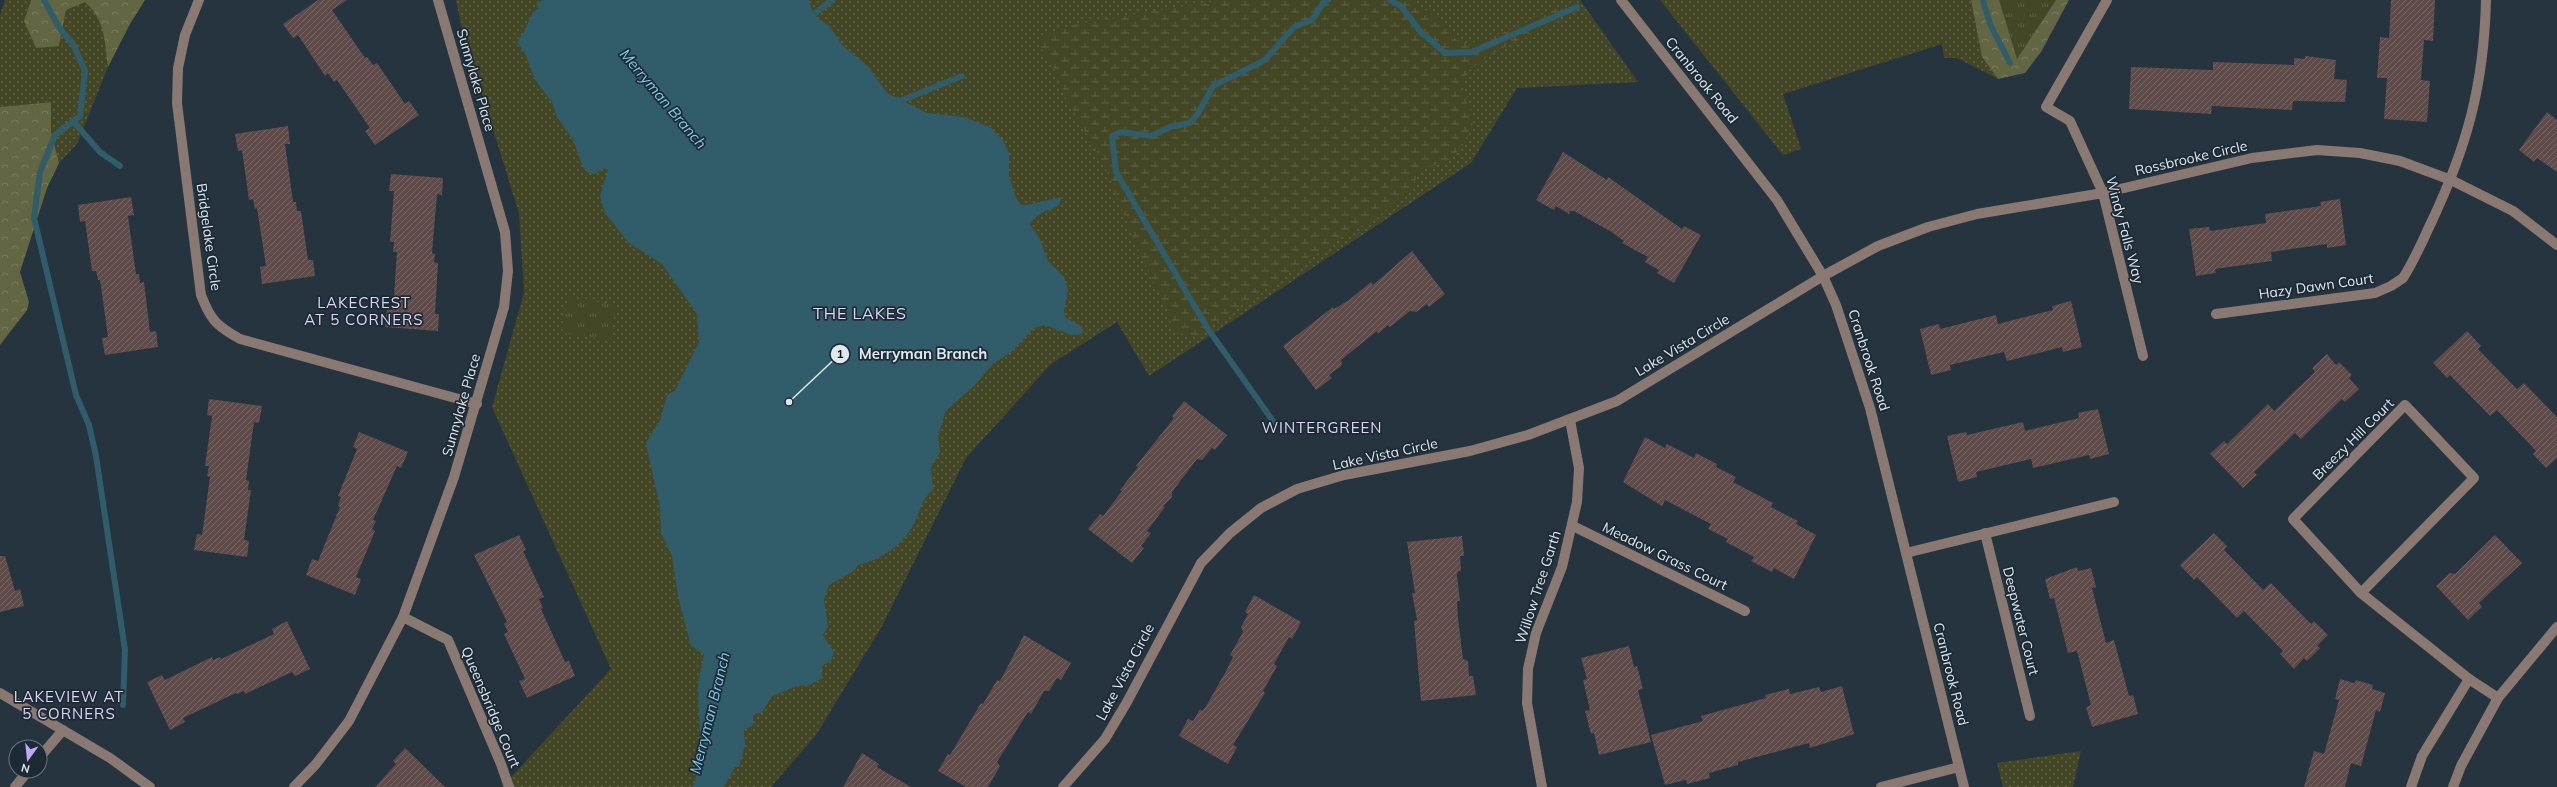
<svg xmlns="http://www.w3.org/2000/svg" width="2557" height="787" viewBox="0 0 2557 787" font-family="Mulish,sans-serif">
<defs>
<pattern id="grass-dots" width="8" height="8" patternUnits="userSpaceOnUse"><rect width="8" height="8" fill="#444725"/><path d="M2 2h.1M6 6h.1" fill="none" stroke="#5f6245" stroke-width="1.8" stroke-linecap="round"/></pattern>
<pattern id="forest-crowns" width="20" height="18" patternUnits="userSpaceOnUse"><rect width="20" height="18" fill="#636642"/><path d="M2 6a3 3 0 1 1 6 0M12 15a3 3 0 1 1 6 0" fill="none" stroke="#797c5e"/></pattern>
<pattern id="wetland-marsh" width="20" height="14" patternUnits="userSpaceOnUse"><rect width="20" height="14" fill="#444725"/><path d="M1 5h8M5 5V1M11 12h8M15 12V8" fill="none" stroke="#5f6245"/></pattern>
<pattern id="park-tufts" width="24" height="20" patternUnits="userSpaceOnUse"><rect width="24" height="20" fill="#444725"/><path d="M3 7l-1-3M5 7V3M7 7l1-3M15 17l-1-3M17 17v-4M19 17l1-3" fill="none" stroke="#5f6245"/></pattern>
<pattern id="building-hatch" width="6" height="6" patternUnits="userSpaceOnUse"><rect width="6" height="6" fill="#5f4b49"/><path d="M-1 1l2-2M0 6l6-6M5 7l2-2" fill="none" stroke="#766564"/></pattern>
</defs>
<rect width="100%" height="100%" fill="#25343f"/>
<!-- grass -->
<g fill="url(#grass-dots)">
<polygon points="5,0 31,0 24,21 59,46 66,10 85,1 93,8 104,28 108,67 77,144 59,163 51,131 51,102 0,107 0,15"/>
<polygon points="456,0 1580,0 1638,82 1517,88 1471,163 1149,376 1117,322 1051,364 966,458 881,628 816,735 771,787 502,787 611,669 492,407 524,293 519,213 462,30"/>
<polygon points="1660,0 1971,0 1982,57 1998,79 1957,58 1944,58 1942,44 1783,94 1801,149 1783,155"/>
<polygon points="2081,751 2073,787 2003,787 1997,763"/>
</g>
<!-- forest -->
<g fill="url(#forest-crowns)">
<path d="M31,0H145L130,24L108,67C105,43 105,19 85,2L66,10L59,46L36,48L24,21Z"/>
<polygon points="1971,0 2069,0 2041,52 2025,73 1998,79 1982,57"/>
<polygon points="51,102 51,131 59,163 47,188 20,272 29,302 27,310 0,345 0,107"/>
</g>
<!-- wetland -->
<path fill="url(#wetland-marsh)" d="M1222,0H1408L1429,12L1459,42C1478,49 1534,18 1553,9L1559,8L1564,15L1558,20C1540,30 1470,60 1464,78C1460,91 1470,107 1474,119L1473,123L1462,147L1446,164L1424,167L1411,187L1377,218L1347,234L1197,336C1187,337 1167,331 1171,318L1139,252L1105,167L1066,98L1054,69L1041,47V41L1046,35L1076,24Z"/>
<!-- park -->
<g fill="url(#park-tufts)">
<polygon points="1999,0 2056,0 2017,59"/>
<polygon points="568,297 616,305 610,341 562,333"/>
</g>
<!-- water -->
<path fill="#315c6a" d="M542,0H809L814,15L829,26L844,47L868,66L887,93L927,113L964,117L991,128L1003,140L1009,153V176L1016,198L1022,206L1062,197L1058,206L1042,213L1029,223L1040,239L1048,261L1064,277L1068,290L1064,311L1065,317L1082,327L1083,334L1071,335L1045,325L1034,328L1011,352L993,364L975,385L946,411L938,435L940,453L931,467L933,490C920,501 921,510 914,524C903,545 881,560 858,565L854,571L829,585L824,600L828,627L823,635L834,652L831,660L822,666V678L810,685L797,686L772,696L762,713H753V725L744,730L745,745L739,767H735L724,787H693C704,753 699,726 698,691C698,679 702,666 704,654L691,646L678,596L672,556L661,533L660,507L646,443L660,420L667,395L675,391L699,342L697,314L662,264L628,242L605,213L600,196L608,170L604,168L595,174L588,172L583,167L573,140L557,117L552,102L535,80L525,53L517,42L524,32L533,12L539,9L536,5Z"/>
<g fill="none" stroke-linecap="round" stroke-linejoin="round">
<!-- stream -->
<g stroke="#315c6a" stroke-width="6">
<polyline points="44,0 60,29 73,44 85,71 80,116 55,135 40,172 34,218 76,395 89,425 96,456 125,650 123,705"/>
<polyline points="1390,0 1401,6 1420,31 1445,53 1472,52 1577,7"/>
<polyline points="1983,0 1990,24 2010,63"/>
<polyline points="808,19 832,0"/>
<polyline points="895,103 962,76"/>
<polyline points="73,121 100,152 120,166"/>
<polyline points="1273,421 1208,329 1116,172 1112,136 1121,132 1151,136 1170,127 1189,123 1197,115 1213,86 1265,60 1294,27 1312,20 1323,3 1328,0"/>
</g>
</g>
<!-- building -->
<g fill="url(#building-hatch)">
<polygon points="318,0 347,0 332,10 365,58 367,57 373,65 377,63 405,104 409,101 419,115 375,145 365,131 370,128 337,80 334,82 328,73 325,76 298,35 293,38 283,24"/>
<polygon points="2391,0 2435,0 2433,41 2424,40 2421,80 2430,81 2427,122 2384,119 2387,78 2377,78 2380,37 2389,38"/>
<polygon points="2305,56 2336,60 2334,79 2347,80 2345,102 2293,101 2292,110 2212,106 2211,114 2129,109 2131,67 2213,70 2213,62 2294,65 2294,58 2305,59"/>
<polygon points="2547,112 2557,120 2557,172 2537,158 2534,162 2519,150"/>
<polygon points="288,126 290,144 285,144 293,202 296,202 297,211 301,211 308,260 313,260 315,276 262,284 260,267 266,266 257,208 255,209 253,199 249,200 242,150 238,151 235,134"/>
<polygon points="1563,152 1607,180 1608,177 1682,229 1684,226 1701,235 1674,283 1657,273 1659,270 1645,262 1648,257 1622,243 1624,241 1610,231 1574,211 1570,211 1569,214 1556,206 1554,210 1536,200"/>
<polygon points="391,174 443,178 442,195 437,194 432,253 435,254 434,262 438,263 435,314 439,314 438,331 385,327 387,309 393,310 397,252 393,252 394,242 390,242 394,191 389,191"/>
<polygon points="131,197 134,215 128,216 136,274 139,274 140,283 144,282 150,332 156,331 158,347 105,355 102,338 108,337 100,280 98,280 96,271 92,271 85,221 80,222 78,205"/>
<polygon points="2340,199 2346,245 2327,248 2327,244 2271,252 2272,261 2215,269 2216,273 2196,276 2189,229 2209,227 2210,231 2266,223 2265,214 2321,206 2320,202"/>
<polygon points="1412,251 1445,294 1429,307 1427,304 1416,312 1410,311 1390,327 1388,325 1378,334 1377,331 1341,360 1342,365 1329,375 1332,378 1316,390 1283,346 1333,307 1334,309 1349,300 1371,282 1373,285"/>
<polygon points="2071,301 2082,347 2063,352 2062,347 2007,361 2004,352 1950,365 1951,370 1931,375 1920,329 1939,324 1940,329 1996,315 1998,324 2053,310 2052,306"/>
<polygon points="2467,331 2481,346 2478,349 2517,389 2524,383 2557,417 2557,458 2546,468 2533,454 2536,451 2497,410 2490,416 2450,375 2447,378 2433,363"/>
<polygon points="2327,354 2336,365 2339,362 2352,375 2349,378 2359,389 2345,402 2342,399 2301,439 2295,433 2254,472 2257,475 2243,488 2210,454 2224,441 2227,444 2268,404 2274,411 2315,372 2312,368"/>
<polygon points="209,399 262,406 259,423 254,422 246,480 249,481 248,490 251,490 244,540 249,541 247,557 194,550 197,534 202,535 210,477 207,476 209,466 205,466 212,416 207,415"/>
<polygon points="1184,401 1227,435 1215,450 1212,448 1202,460 1197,459 1172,492 1172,497 1163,506 1165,507 1147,531 1151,533 1141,546 1144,548 1132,563 1088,529 1100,514 1103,516 1122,491 1120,490 1138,467 1136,466 1174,418 1172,416"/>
<polygon points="2098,409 2109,454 2090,459 2089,455 2033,468 2031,459 1976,472 1977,477 1958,482 1947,436 1966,432 1967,435 2023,422 2025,431 2079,418 2078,413"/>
<polygon points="359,432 408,452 401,468 397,466 373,520 376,521 372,529 375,531 356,577 361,579 355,595 306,575 312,559 318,561 340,507 338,506 341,497 338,496 357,449 353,447"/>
<polygon points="1645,437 1665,448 1667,444 1694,458 1696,453 1717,464 1716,467 1736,477 1733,482 1773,503 1771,507 1798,521 1796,524 1816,535 1794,579 1774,568 1772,572 1751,561 1754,557 1726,542 1728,539 1708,529 1711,524 1665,500 1662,506 1623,482"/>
<polygon points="2214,533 2227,546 2224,550 2263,590 2271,583 2311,624 2314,621 2328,635 2317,646 2320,648 2307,661 2304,658 2294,669 2280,654 2283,651 2244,611 2237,618 2197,577 2194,580 2180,565"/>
<polygon points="519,535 526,550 523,551 544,597 539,599 543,608 541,609 565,662 569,661 575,676 527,698 519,681 525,679 504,634 508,632 504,624 507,622 474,555"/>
<polygon points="2495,535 2522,563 2479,603 2482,607 2468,620 2436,586 2450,573 2455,574"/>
<polygon points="1462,536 1464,556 1460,556 1461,571 1458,571 1457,575 1460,601 1457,601 1458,618 1463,659 1468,661 1469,676 1473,676 1476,695 1421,701 1414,621 1417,620 1412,593 1415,593 1407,542"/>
<polygon points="0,556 5,556 15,591 20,589 24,606 0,612"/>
<polygon points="2077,567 2078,571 2091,568 2096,587 2092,588 2106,643 2114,640 2129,696 2133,695 2138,714 2092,727 2086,707 2091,705 2077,651 2068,653 2054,598 2050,599 2045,579"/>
<polygon points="1254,595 1301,622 1292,639 1289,637 1274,664 1277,666 1263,691 1265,693 1233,745 1237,747 1228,764 1179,736 1188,719 1193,721 1200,709 1202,711 1205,708 1226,671 1233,657 1230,655 1243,632 1241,627 1248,614 1245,612"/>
<polygon points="287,621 310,669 295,676 292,672 245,694 244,691 237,694 236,693 183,718 185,722 170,730 147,682 162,675 165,680 212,657 213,660 220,657 221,659 274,634 272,629"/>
<polygon points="1024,635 1071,663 1061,680 1057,678 1049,691 1044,691 1031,714 1028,712 997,762 1000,766 988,787 966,787 938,771 948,754 950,755 981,703 983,704 997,680 1000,681"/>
<polygon points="1629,646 1634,667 1637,666 1643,689 1638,690 1651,742 1599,755 1594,733 1591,734 1585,711 1590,710 1583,680 1587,679 1581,658"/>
<polygon points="2340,679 2354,683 2356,680 2373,685 2372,689 2385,693 2380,712 2376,710 2361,766 2351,763 2345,787 2304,787 2314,751 2324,754 2339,700 2335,699"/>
<polygon points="1842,686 1854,734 1810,748 1809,743 1738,762 1738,765 1709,773 1710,778 1687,784 1686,780 1665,785 1651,735 1703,721 1701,716 1766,698 1765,695 1789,689 1790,694 1819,687 1821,692"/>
<polygon points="405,748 445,787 375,787 396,764 393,761"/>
<polygon points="862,753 879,764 877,767 911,787 843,787"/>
</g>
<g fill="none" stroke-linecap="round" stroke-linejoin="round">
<!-- minor -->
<g stroke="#8a7972" stroke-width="10">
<path d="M199,0L185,35L178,68L177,103L201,295C211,321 217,326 240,339L477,404"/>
<polyline points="1621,0 1777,200 1823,276 1836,305 1870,408 1964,787"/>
<polyline points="2107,0 2046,107 2070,121 2103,193 2143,356"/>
<path d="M2216,314L2375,293L2391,286L2403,278C2414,261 2422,242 2431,223C2467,147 2484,85 2486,0"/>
<polyline points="1573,526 1745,611"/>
<polyline points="1985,533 2030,716"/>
<polyline points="1906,553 2114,502"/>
<polyline points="2361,593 2474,478 2405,405 2293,519 2361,593 2469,679 2498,698"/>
<polyline points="403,617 448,640 501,764 509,787"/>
<polyline points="0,693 110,758 150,787"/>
<polyline points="40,757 63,730"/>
<polyline points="15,787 28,771"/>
<polyline points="294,787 316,764 349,721 403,617 454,477 504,307 508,271 505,232 438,0"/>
<polyline points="1063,787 1105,739 1127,702 1201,563 1230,533 1261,508 1297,489 1344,475 1470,451 1528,435 1617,401 1823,276 1878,246 1928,227 1977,214 2103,193 2252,158 2317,150 2360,153 2400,161 2451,180 2513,211 2557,245"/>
<polyline points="1542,787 1527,703 1528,669 1536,633 1562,567 1577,502 1579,468 1570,420"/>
<polyline points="1881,787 1959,767"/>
<polyline points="2411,787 2422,756 2469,679"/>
<polyline points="2453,787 2461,766 2498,698 2557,627"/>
</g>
</g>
<g text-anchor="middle" stroke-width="3.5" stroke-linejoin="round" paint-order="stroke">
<!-- street labels -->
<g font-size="14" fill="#dfe8ef" stroke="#1c2a35">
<text transform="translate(476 80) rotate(74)" y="5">Sunnylake Place</text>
<text transform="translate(1702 80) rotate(51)" y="5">Cranbrook Road</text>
<text transform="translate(2191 158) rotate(-13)" y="5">Rossbrooke Circle</text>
<text transform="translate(2125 230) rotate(75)" y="5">Windy Falls Way</text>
<text transform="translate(209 237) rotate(82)" y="5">Bridgelake Circle</text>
<text transform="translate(2316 286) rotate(-8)" y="5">Hazy Dawn Court</text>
<text transform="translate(1682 345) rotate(-31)" y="5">Lake Vista Circle</text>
<text transform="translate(1869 360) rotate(72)" y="5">Cranbrook Road</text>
<text transform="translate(461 405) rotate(-74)" y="5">Sunnylake Place</text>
<text transform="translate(2353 439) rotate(-45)" y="5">Breezy Hill Court</text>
<text transform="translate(1385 454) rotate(-12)" y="5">Lake Vista Circle</text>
<text transform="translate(1665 556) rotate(26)" y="5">Meadow Grass Court</text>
<text transform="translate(1538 587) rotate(-72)" y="5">Willow Tree Garth</text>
<text transform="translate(2021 621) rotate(76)" y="5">Deepwater Court</text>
<text transform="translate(1125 672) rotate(-62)" y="5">Lake Vista Circle</text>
<text transform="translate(1951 674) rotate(76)" y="5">Cranbrook Road</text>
<text transform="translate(491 707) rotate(67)" y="5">Queensbridge Court</text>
</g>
<!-- water labels -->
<g font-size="15" font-style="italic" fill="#81cce7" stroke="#1c2a35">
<text transform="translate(663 99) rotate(50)" y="5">Merryman Branch</text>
<text transform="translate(710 713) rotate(-76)" y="5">Merryman Branch</text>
</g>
<!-- neighbourhood labels -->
<g font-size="15" letter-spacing="1" fill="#dfd8f5" stroke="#1c2a35">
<text x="364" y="308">LAKECREST<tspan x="364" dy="17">AT 5 CORNERS</tspan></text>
<text x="1322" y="433">WINTERGREEN</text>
<text x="69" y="702">LAKEVIEW AT<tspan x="69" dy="17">5 CORNERS</tspan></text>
</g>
<!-- quarter labels -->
<g font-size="16" letter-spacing="1" fill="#dfd8f5" stroke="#1c2a35">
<text x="860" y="319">THE LAKES</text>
</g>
</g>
<!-- callouts -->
<path fill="none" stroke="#dfe8ef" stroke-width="1.5" d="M789 402L840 354"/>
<g fill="#dfe8ef" stroke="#1c2a35" stroke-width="1.5">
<circle cx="789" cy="402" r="4"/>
<circle cx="840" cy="354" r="10"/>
</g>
<g font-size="12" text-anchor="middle" font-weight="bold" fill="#111">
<text x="840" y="358">1</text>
</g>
<g font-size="15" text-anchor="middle" font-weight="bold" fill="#dfe8ef" stroke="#1c2a35" stroke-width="3.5" stroke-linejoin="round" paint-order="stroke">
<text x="923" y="359">Merryman Branch</text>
</g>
<!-- north arrow -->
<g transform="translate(28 759) rotate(195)"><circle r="19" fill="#1c2a35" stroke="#6a767f"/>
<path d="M0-3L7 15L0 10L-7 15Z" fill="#bea9f5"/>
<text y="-6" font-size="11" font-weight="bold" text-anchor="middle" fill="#dfe8ef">N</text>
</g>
</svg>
